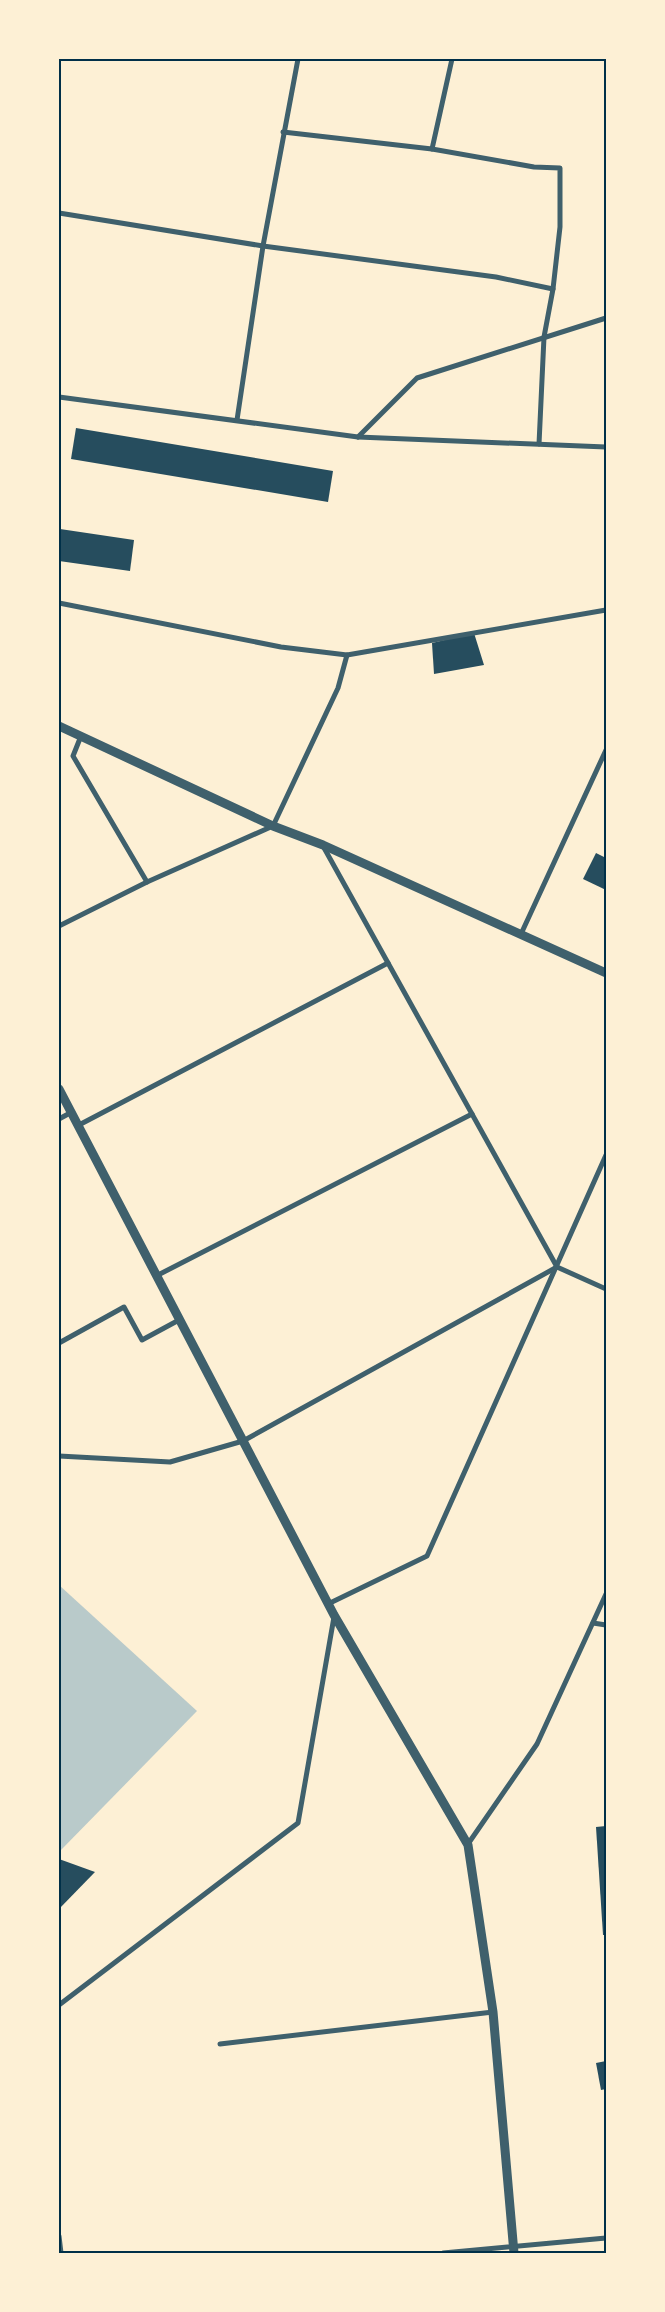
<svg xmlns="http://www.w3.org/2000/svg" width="665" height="2312" viewBox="0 0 665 2312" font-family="'Varela Round',sans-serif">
<rect width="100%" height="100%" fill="#fdf0d5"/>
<!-- green -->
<polygon fill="#b9caca" points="59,1585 197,1711 61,1850 59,1849"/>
<!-- building -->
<g fill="#264d5e">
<polygon points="76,428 333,471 328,502 71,459"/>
<polygon points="60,529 134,540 130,571 59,561"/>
<polygon points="474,633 484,665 434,674 432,643"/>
<polygon points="596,853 606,858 606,890 583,879"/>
<polygon points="606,1826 606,1935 603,1935 596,1827"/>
<polygon points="59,1859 95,1872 59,1909"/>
<polygon points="606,2061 606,2089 601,2090 596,2063"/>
</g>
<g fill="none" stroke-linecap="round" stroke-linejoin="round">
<!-- minor -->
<g stroke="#3f606c" stroke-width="5">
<polyline points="283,132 432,149 534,167 560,168 560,227 553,289 544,337 539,444"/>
<polyline points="432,149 452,59"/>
<polyline points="59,213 263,246 496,277 553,289"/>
<polyline points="59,397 358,437 606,447"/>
<polyline points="237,420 263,246 298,59"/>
<polyline points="358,437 417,378 606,318"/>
<polyline points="59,603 281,647 347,655 606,610"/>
<polyline points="81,736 73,756 147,882"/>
<polyline points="323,846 557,1267 606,1289"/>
<polyline points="59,926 147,882 273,826 338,688 347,655"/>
<polyline points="521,934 606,750"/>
<polyline points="59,1119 70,1113"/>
<polyline points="77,1126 388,963"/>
<polyline points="156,1276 472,1114"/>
<polyline points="59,1343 124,1307 142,1340 179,1320"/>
<polyline points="59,1456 170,1462 243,1441 557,1267"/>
<polyline points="330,1603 427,1556 606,1155"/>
<polyline points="593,1623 606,1625"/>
<polyline points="468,1844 537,1744 606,1594"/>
<polyline points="59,2005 298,1823 334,1617"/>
<polyline points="220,2044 493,2012"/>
<polyline points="59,2236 61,2253"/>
<polyline points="443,2253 606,2238"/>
</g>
<!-- tertiary -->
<g stroke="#3f606c" stroke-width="9">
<polyline points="59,726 273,826 323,845 606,973"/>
<polyline points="59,1089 334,1615 468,1845 493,2012 514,2253"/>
</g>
</g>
<!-- border -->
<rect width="665" height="2312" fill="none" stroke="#fdf0d5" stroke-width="120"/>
<rect x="60" y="60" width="545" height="2192" fill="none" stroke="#003049" stroke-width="2"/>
</svg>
